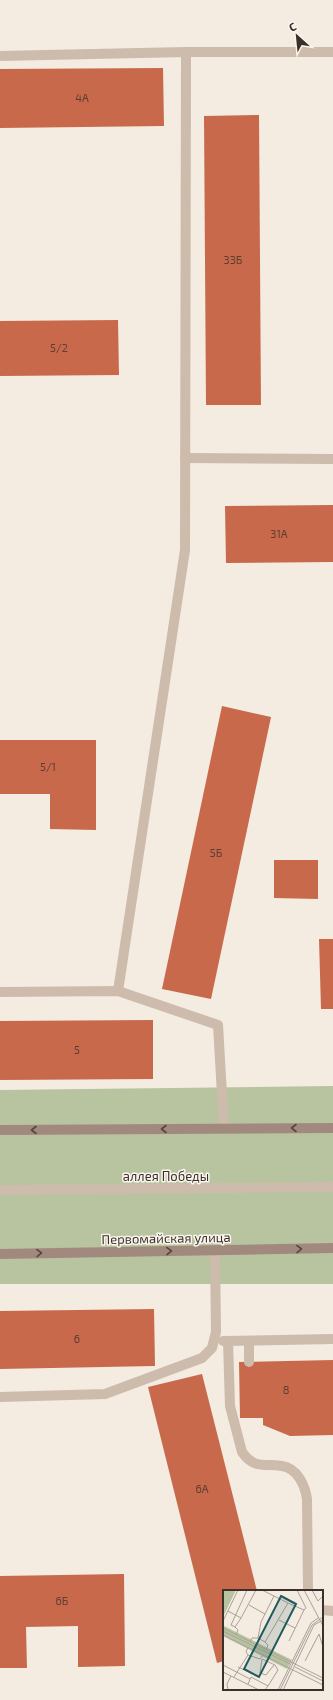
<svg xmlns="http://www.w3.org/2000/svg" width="333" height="1700" viewBox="0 0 333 1700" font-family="'Exo 2',sans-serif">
<rect width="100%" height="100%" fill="#f4ebe1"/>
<!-- green -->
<polygon fill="#b8c4a0" points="333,1086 333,1284 0,1284 0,1090"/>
<!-- building -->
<g fill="#c8694b">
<polygon points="163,68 164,126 0,128 0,69"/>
<polygon points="259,115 261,405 206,405 204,116"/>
<polygon points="118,320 119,375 0,376 0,321"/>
<polygon points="333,505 333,562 226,563 225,506"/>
<polygon points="222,706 271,717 211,999 162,989"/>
<polygon points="0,740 96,740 96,830 50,829 50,794 0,794"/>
<polygon points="274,860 318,860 318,899 274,898"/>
<polygon points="319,939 333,939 333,1009 321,1009"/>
<polygon points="153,1020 153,1079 0,1080 0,1021"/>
<polygon points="154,1309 155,1366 0,1369 0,1311"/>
<polygon points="333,1360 333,1435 290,1436 263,1425 263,1418 240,1418 239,1362"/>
<polygon points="202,1374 257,1591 224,1591 224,1661 217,1663 148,1387"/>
<polygon points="124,1574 125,1666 78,1667 78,1626 26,1627 27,1668 0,1668 0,1576"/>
</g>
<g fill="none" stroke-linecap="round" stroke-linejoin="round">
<!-- lane -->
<g stroke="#cdbbac" stroke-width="10">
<polyline points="0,56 186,52"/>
<polyline points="185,458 333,459"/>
<polyline points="118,991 185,550 186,52 333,52"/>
<polyline points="0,992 118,991 218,1025 224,1129"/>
<polyline points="223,1341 333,1339"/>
<path d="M228,1341L230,1406L242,1452C255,1470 264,1463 282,1466C297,1468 305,1485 307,1499L308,1591"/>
<polyline points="249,1341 249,1362"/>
<polyline points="0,1397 105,1394 202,1358 212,1348 216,1332 215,1250"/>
<polyline points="322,1610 333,1611"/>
</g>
<!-- street -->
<polyline stroke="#cdbbac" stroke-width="10" points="0,1190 333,1187"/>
<!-- secondary -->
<g stroke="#a18a7d" stroke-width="10">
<polyline points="0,1130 333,1128"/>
<polyline points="0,1254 333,1248"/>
</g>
</g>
<!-- one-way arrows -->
<defs><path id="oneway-chevron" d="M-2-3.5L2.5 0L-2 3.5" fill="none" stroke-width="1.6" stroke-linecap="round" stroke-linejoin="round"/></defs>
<g stroke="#544640">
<use href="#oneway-chevron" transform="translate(294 1128) rotate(180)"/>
<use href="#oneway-chevron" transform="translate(164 1129) rotate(180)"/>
<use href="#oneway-chevron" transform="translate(34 1130) rotate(180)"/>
<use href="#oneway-chevron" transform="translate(299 1249) rotate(-1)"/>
<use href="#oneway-chevron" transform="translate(169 1251) rotate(-1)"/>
<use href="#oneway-chevron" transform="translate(39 1253) rotate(-1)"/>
</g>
<g text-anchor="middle" stroke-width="3" stroke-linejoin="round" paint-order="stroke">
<!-- number labels -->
<g font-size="11" fill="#5e3e33">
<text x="82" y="102">4А</text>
<text x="233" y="264">33Б</text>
<text x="59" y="352">5/2</text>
<text x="279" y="538">31А</text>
<text x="48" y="771">5/1</text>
<text x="216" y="857">5Б</text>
<text x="77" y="1054">5</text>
<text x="77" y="1343">6</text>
<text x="286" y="1394">8</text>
<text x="202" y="1493">6А</text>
<text x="62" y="1605">6Б</text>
</g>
<!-- street labels -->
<g font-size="13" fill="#3b302b" stroke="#fbf5ee">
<text x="166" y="1181">аллея Победы</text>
<text transform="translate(166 1238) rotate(-1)" y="5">Первомайская улица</text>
</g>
</g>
<!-- overview -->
<g transform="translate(223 1590)">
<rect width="100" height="100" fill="#f4ebe1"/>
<path d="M0,0H13L0,27ZM1,36L69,70L64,79L0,46Z" fill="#b8c4a0"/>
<path fill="none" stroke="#aaa098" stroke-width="1" d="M39,0L65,13M81,0L100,36M89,0L95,11L100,6M26,15L42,24M5,21L18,28L12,37L15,40L13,45M18,28L33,0M56,30L72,38M0,31L15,0M12,37L8,35L24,0M0,38L100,88M0,41L67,74M0,45L100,95M35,48L38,32L51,6M66,51L81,20M27,52L29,48H35L42,52L45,55L43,60M42,52L65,13L81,20L83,18L74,0M25,57L23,62L25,65L37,69L40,65M39,69L37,83L43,85L51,75M39,69L52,75M82,71L96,44L100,57M0,75L27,89M15,77L28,83M72,77L100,91M0,82L36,100M11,87L25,65M25,94L28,87L45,96L42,100M45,96L55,80L52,75M5,100L4,94L8,86M55,100L88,33L95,28M57,100L89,35L100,27M60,100L91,35L100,30"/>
<path fill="#1f5a5e" fill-opacity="0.15" stroke="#1f5a5e" stroke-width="2" d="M58,6L73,14L36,87L21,79Z"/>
<rect width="100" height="100" fill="none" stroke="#3b302b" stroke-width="2"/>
</g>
<!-- north arrow -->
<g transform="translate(297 36) rotate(333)" stroke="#fbf5ee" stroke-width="3" paint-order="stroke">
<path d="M0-3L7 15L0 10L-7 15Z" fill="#3b302b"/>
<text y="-6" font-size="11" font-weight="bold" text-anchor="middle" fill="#3b302b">С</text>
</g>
</svg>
